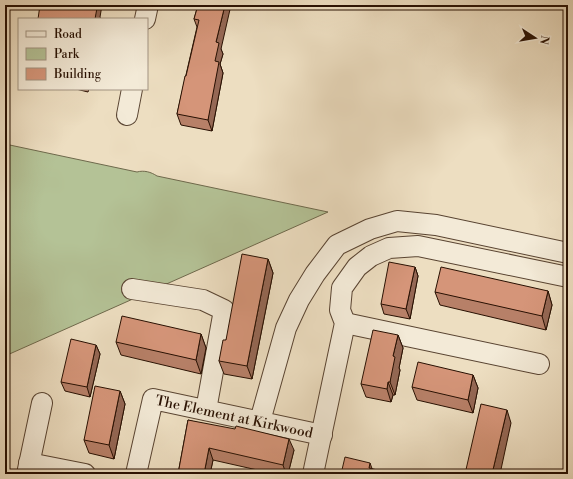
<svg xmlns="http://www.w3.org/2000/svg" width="573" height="479" viewBox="0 0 573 479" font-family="'Libre Bodoni',serif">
<rect width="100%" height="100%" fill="#eddec1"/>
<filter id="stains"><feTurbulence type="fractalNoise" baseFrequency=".005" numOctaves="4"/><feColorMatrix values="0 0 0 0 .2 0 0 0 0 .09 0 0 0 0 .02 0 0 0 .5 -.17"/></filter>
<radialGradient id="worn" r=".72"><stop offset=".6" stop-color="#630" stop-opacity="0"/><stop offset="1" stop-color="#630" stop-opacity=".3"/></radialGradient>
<!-- green -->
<path fill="#b4c296" stroke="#6e694c" d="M5,144L137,172C144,170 151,172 157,176L328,212L5,356Z"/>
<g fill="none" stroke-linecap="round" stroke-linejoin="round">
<defs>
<g id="minor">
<polyline points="145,19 148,5"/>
<polyline points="127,115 132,89"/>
<polyline points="132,289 203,300 224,310 206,410"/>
<polyline points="345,323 539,364"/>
<polyline points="260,421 286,328 299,300 315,274 337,245 370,229 397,221 436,225 568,253"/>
<polyline points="29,463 85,474"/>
<polyline points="27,474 42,403"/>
<path id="s1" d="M136,474L153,399L322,435"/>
<polyline points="313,474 345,323 340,310 342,288 357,267 371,256 389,248 418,246 568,277"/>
</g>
</defs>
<!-- minor casing -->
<use href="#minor" stroke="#594432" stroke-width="22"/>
<!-- minor -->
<use href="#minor" stroke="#f3ead7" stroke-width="20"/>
</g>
<!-- wall -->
<g fill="#b78068" stroke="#281002">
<polygon points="198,5 221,49 223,54 220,64 223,73 212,131 181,125 177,114 197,27 194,19"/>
<polygon points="76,89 89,89 88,92"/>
<polygon points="268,259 273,273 252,379 224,374 219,361 226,340"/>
<polygon points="415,267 418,276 410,319 384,314 381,304"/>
<polygon points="548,291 552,305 546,330 440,305 435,292"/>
<polygon points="201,334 206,348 201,374 121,355 116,342"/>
<polygon points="398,335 403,348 399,368 400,370 395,395 393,395 391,402 366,397 361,384"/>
<polygon points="96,345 100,354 90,397 65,391 61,382"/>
<polygon points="473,375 478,388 473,413 417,400 412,387"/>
<polygon points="120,391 125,404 114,459 89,453 84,440"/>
<polygon points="188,420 294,450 288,474 275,474 213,460 210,474 178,474"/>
</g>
<!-- shaded-wall -->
<g fill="#956855" stroke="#281002">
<polygon points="96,5 102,5 100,17 101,19 95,19"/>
<polygon points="225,5 231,5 221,49 223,54 220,64 223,73 212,131 208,120 216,42"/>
<polygon points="268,259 273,273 252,379 247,366"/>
<polygon points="415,267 418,276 410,319 406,309"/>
<polygon points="548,291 552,305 546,330 542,316"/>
<polygon points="201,334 206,348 201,374 196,360"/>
<polygon points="398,335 403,348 399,368 400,370 395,395 390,382 393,356"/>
<polygon points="96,345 100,354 90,397 87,387"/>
<polygon points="473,375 478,388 473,413 468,400"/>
<polygon points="388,382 393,395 391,402 387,389"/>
<polygon points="120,391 125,404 114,459 109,445"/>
<polygon points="507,410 511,423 500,474 492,474"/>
<polygon points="289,439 294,450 288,474 286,474 283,465"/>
<polygon points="209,448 213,460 210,474 204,474"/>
<polygon points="370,463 374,474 369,468"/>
</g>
<!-- building -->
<g fill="#d59579" stroke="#281002">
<polygon points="40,5 96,5 95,8 97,8 95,19 38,19"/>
<polygon points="198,5 225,5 216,42 219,43 215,61 219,62 208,120 177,114 185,76 186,76 199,20 194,19"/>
<polygon points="242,254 268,259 247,366 219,361 223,340 226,340"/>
<polygon points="389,262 415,267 406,309 381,304"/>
<polygon points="441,267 548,291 542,316 435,292"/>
<polygon points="122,316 201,334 196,360 116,342"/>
<polygon points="373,330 398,335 393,356 395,357 390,382 388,382 387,389 361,384"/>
<polygon points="71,339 96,345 87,387 61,382"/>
<polygon points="418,362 473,375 468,400 412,387"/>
<polygon points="95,386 120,391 109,445 84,440"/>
<polygon points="481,404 507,410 492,474 465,474"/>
<polygon points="188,420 235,429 236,426 289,439 283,465 209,448 204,474 178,474"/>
<polygon points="345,457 370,463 369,468 394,474 341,474"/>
<polygon points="568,465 568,474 566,474"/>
<polygon points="84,471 95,474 77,474 77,472"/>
</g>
<g text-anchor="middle" stroke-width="3" stroke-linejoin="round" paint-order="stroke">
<!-- street labels -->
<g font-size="14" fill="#281002" stroke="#f3ead7">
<text dy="5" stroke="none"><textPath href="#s1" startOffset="160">The Element at Kirkwood</textPath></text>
</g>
</g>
<!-- margin -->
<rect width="573" height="479" fill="none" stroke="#eddec1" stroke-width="20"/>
<rect x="6" y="6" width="561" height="467" fill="none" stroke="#281002" stroke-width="2"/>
<rect x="10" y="10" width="553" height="459" fill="none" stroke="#281002"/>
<!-- legend -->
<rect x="18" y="18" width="130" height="72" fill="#f3ead7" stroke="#a29382"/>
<rect x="26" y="31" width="20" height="6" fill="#f3ead7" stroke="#a29382"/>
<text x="54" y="38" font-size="12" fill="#281002">Road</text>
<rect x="26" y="48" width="20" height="12" fill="#b4c296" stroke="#a29382"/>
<text x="54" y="58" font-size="12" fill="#281002">Park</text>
<rect x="26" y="68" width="20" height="12" fill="#d59579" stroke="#a29382"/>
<text x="54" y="78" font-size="12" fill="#281002">Building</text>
<!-- north arrow -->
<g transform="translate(535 38) rotate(102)" stroke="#f3ead7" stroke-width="3" paint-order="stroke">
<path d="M0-3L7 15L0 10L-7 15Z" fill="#281002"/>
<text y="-6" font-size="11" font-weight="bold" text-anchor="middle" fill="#281002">N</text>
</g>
<rect width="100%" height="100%" filter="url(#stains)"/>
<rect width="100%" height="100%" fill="url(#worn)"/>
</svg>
